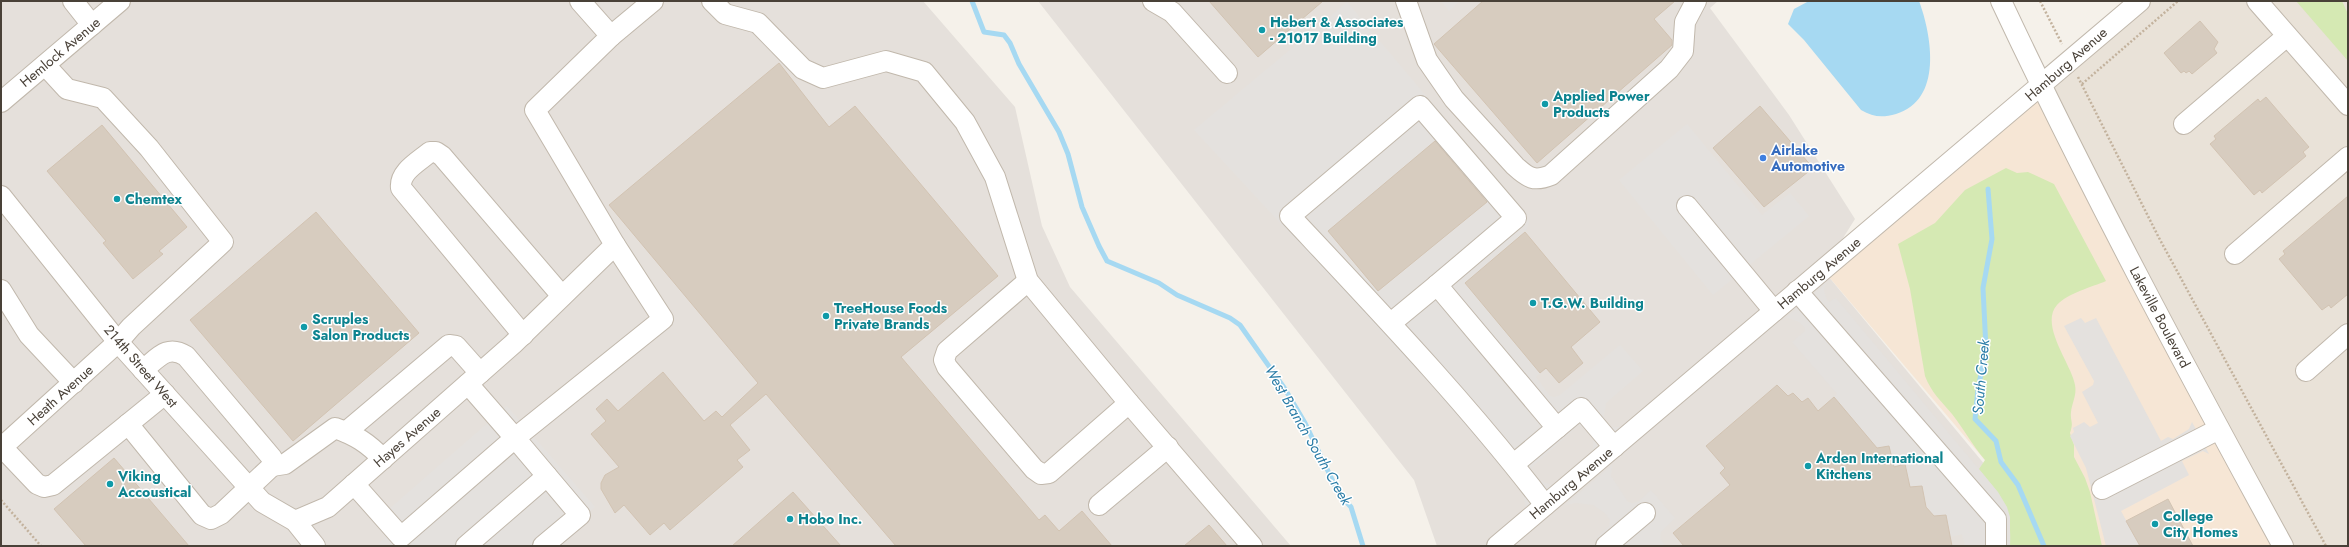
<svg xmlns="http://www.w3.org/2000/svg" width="2349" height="547" viewBox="0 0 2349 547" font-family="Jost,sans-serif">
<rect width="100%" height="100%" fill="#f5f1ea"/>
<!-- residential -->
<polygon fill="#e9e2d8" points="2140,1 2348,1 2348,546 2283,546 2041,85"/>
<!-- commercial -->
<polygon fill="#f6e6d5" points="2041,85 2283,546 2058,546 1823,270"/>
<!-- industrial -->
<g fill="#e5e0db">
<polygon points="1,1 923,1 1015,107 1042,226 1070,287 1291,546 1,546"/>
<polygon points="1038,1 1718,1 1710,8 1789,115 1855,219 1823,270 2015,501 2012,546 1437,546 1414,480"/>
</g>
<!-- green -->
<g fill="#d5e9b3">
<polygon points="2296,1 2342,1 2348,14 2348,61"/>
<path d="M2006,168L2017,173L2028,172L2054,184L2106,281C2092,287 2068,293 2057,305C2039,325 2072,365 2075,385C2077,395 2072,403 2071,412C2070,422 2074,421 2070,433L2074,445V457L2085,478L2090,492L2102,546H2010C2012,509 2002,497 1979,469L1985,460C1972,445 1964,429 1952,414C1941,401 1931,392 1925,376L1910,289L1898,244L1935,223L1965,190Z"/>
</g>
<!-- parking -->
<g fill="#e4e1de" fill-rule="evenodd">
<polygon points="1441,1 1460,1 1449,11"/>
<path d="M1347,2L1526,215L1529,223L1525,232L1540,373L1536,377L1550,396L1555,397L1560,395L1620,345L1643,371L1606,403L1603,421L1610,427H1621L1592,453L1594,438L1590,433L1579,425L1531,468L1539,480L1553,486L1526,509L1523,493L1434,389L1194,130ZM1437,139L1488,200L1378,291L1328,231Z"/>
<polygon points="1687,124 1762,215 1790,193 1809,216 1713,295 1619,180"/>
<polygon points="1826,283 1824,290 1827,300 1829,302 1836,298 1998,492 2007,507 2010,517 2010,546 1965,546 1962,534 1950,537 1946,515 1934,516 1926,507 1922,486 1910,487 1905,465 1894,467 1889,446 1877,448 1834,397 1837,394 1792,342 1805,331 1805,328 1799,322 1788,318 1784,319"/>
<polygon points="2081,318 2085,323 2096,318 2161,441 2168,437 2173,439 2189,429 2192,422 2209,454 2203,451 2184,460 2182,461 2189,475 2121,511 2140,546 2106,546 2086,468 2070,436 2074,432 2073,428 2084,422 2090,427 2098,423 2082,392 2093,385 2094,381 2064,326"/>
<polygon points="507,406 595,507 551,546 381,546 379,543 392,532 380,517"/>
<polygon points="1612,465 1611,476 1628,502 1633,503 1639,501 1651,490 1675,518 1661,532 1660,538 1665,546 1605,546 1597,537 1609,526 1610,520 1605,513 1593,505 1576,503 1565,505"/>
</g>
<!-- water -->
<path fill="#a6d9f2" d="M1809,1H1919C1932,36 1943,100 1896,114C1882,118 1873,117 1861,110L1804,40L1788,24L1794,9Z"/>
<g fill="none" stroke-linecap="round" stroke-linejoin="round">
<!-- stream -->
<g stroke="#a6d9f2" stroke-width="5">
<polyline points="972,1 984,32 1004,35 1010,43 1019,64 1059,132 1068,154 1082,207 1099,246 1107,261 1159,283 1177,295 1230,318 1240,325 1285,389 1305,423 1339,494 1351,507 1363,546"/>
<polyline points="1988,189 1992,239 1983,288 1986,349 1978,389 1975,419 1996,441 2001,462 2018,485 2044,546"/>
</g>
</g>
<!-- building -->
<g fill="#d7ccbf" stroke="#d2c3b2">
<polygon points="1209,1 1323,1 1258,57"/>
<polygon points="1483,1 1675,1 1654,19 1672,40 1672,45 1537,163 1434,44"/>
<polygon points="2200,21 2218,42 2214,49 2217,53 2192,74 2189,71 2186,73 2184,71 2181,73 2164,53"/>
<polygon points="779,63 829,127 855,106 998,276 901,357 1039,520 1045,515 1059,531 1082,511 1112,546 896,546 766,394 730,425 750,450 737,460 743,467 670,530 664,523 650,535 624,505 615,513 601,489 601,483 605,475 619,467 591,434 606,421 596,409 607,399 618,411 663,372 704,421 716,411 722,417 758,383 609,205"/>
<polygon points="2266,97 2309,147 2303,152 2306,156 2293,167 2262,193 2260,190 2254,195 2210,144 2216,139 2214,136 2258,99 2260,102"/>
<polygon points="1760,106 1813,168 1764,207 1713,148"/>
<polygon points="102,125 187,227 159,251 163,254 133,279 103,243 106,241 47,171"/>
<polygon points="1435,141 1487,202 1378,291 1328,231"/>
<polygon points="2348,196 2348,294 2331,308 2329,305 2322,310 2279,259 2285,254 2283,251"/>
<polygon points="316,212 419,333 293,441 190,320"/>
<polygon points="1525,232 1600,322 1571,347 1583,363 1559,383 1546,368 1540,373 1465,283"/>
<polygon points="1777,385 1788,396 1793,393 1802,402 1808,398 1818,411 1834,397 1877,448 1889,446 1894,467 1905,464 1910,487 1922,486 1926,507 1934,516 1946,515 1952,546 1684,546 1673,533 1730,485 1720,473 1725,468 1706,446"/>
<polygon points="114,458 189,546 86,546 54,509"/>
<polygon points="793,492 841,546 732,546"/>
<polygon points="2168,499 2193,546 2140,546 2126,521"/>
<polygon points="1209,525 1227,546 1184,546"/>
</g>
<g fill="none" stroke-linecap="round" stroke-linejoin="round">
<defs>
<g id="minor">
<polyline points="73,1 92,25"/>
<polyline points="712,1 725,14 758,23 803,69 823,78 886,61 924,72 965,122 995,177 1028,281 1129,403 1252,546"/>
<polyline points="1153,1 1172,12 1227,73"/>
<path d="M1406,1L1427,60L1454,99L1515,166C1528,178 1534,182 1551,175L1669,69L1683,51L1685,22L1696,1"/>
<path d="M2001,1C2088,186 2185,367 2283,546"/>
<polyline points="2257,1 2348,105"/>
<polyline points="611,36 653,1"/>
<polyline points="1,102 120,1"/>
<polyline points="2184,124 2287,36"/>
<polyline points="1,196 118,342 262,502 295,521 315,546"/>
<polyline points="1687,206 1774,311"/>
<polyline points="2235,254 2348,157"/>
<polyline points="1028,281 947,351 944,360 947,367 1034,469 1041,474 1049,473 1129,403"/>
<polyline points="1,290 29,335 74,383"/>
<polyline points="1797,291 1996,519 1996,546"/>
<polyline points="1391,323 1437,285"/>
<path d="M523,335L401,188C399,172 418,162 430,152H436L442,156L562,296"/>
<polyline points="2306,371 2348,334"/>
<path d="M128,424L202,515L211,519L221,514L272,466V458L186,356C167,344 158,358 143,370"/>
<polyline points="346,432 449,345 456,346 480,373"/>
<polyline points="2,447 37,484 44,487 53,485 165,394"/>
<polyline points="1,448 118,342 131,327 223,242 149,148 103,98 67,89 45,65"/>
<polyline points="1514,464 1557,428"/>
<path d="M272,466L285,464L335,428C355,435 368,443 383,459"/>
<polyline points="354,484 401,537 515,438 468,384"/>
<polyline points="2102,489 2219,429"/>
<polyline points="1099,505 1168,447"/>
<path d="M1545,505C1467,403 1378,310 1290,216L1420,106L1516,218L1437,285L1557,428L1581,408L1614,447"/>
<polyline points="295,521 328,507 513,344 615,245 535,110 611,36 580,1"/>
<polyline points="466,546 547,476"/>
<polyline points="543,546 580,515 515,438 663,319 615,245"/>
<polyline points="1497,546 2140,1"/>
<polyline points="1606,546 1645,513"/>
</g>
</defs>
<!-- minor casing -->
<use href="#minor" stroke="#c1b8ac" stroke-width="22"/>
<!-- path -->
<g stroke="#c3b29d" stroke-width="2.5" stroke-dasharray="2 2" stroke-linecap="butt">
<polyline points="2040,1 2062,44"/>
<polyline points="2078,77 2158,236 2326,546"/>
<polyline points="2082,84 2178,1"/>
<polyline points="1,500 41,546"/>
</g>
<!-- minor -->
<use href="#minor" stroke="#fff" stroke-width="20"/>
</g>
<!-- markers -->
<g fill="#0f9aa8" stroke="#fff" stroke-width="1.5">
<circle cx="1262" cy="30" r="4"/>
<circle cx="1545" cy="104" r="4"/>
<circle cx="117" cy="199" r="4"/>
<circle cx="1533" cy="303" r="4"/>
<circle cx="826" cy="316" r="4"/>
<circle cx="304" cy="327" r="4"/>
<circle cx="1808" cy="466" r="4"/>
<circle cx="110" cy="484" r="4"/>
<circle cx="790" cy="519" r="4"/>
<circle cx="2155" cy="524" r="4"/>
</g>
<circle fill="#3f7fe0" stroke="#fff" stroke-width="1.5" cx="1763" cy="158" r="4"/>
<g text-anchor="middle" stroke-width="3" stroke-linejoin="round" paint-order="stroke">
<!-- culture labels -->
<g font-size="14" font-weight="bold" fill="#0d838f" stroke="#fff" text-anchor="start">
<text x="1270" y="27">Hebert &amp; Associates<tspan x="1270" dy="16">- 21017 Building</tspan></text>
<text x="1553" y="101">Applied Power<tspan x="1553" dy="16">Products</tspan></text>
<text x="125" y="204">Chemtex</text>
<text x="1541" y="308">T.G.W. Building</text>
<text x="834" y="313">TreeHouse Foods<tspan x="834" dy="16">Private Brands</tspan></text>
<text x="312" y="324">Scruples<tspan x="312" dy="16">Salon Products</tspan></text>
<text x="1816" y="463">Arden International<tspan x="1816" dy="16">Kitchens</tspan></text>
<text x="118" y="481">Viking<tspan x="118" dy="16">Accoustical</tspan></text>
<text x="2163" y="521">College<tspan x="2163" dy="16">City Homes</tspan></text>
<text x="798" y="524">Hobo Inc.</text>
</g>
<!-- street labels -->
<g font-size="14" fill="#494138" stroke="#fff">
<text transform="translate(60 52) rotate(-40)" y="5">Hemlock Avenue</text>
<text transform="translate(2066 64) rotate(-41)" y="5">Hamburg Avenue</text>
<text transform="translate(1819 273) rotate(-40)" y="5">Hamburg Avenue</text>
<text transform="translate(2160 317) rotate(62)" y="5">Lakeville Boulevard</text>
<text transform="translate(141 366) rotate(49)" y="5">214th Street West</text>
<text transform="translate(60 395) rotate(-42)" y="5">Heath Avenue</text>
<text transform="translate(407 437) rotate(-41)" y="5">Hayes Avenue</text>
<text transform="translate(1571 483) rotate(-40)" y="5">Hamburg Avenue</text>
</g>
<!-- shop labels -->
<g font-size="14" font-weight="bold" fill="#366cbe" stroke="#fff" text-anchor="start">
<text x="1771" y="155">Airlake<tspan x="1771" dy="16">Automotive</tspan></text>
</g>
<!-- water labels -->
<g font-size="15" font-style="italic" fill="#2b7da7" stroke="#fff">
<text transform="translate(1981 377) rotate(-85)" y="5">South Creek</text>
<text transform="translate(1308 435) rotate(60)" y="5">West Branch South Creek</text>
</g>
</g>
<!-- border -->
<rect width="2349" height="547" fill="none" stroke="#494138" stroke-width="4"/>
</svg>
